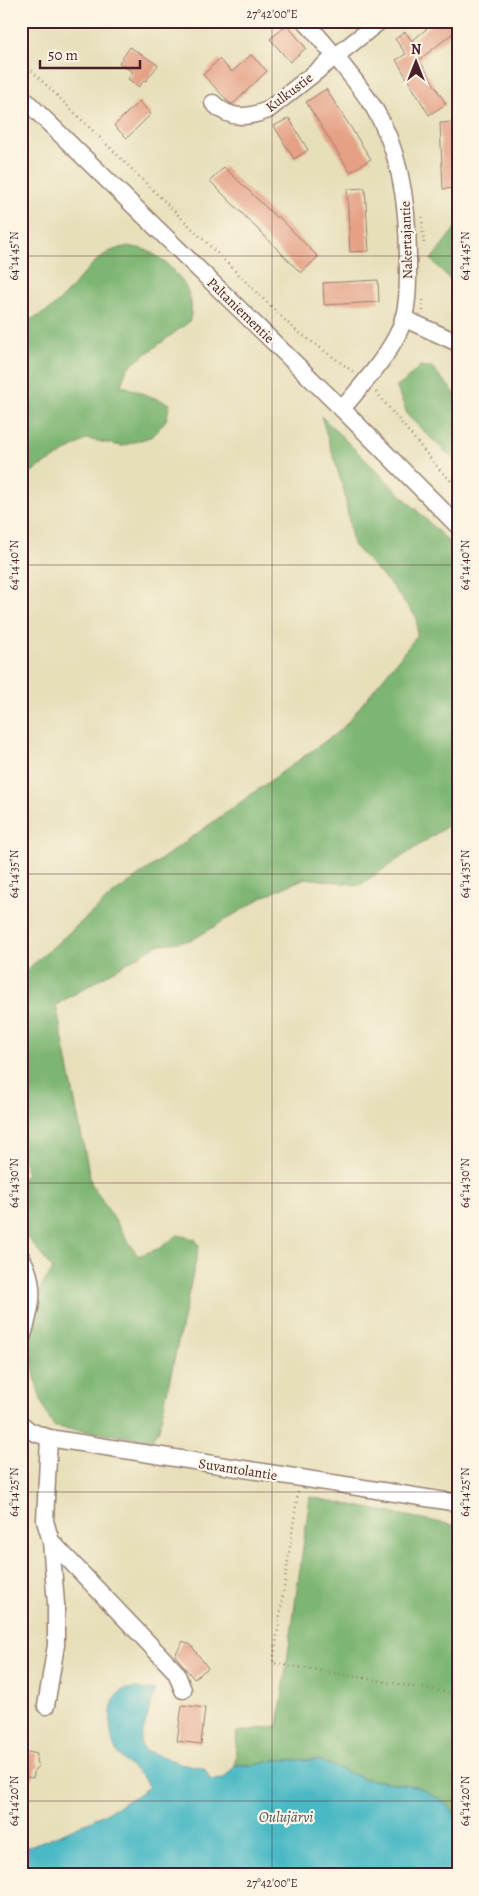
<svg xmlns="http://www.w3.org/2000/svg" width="479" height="1896" viewBox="0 0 479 1896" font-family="Alegreya,serif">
<rect width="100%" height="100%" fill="#fcf5e5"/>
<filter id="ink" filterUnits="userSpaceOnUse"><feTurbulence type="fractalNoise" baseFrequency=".02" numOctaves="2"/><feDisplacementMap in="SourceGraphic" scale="10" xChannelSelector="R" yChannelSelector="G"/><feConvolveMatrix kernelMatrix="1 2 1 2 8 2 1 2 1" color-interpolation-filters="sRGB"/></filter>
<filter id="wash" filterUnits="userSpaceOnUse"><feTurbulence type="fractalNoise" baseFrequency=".0096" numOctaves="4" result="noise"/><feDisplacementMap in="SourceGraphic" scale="20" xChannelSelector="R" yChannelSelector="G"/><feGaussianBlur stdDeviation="1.12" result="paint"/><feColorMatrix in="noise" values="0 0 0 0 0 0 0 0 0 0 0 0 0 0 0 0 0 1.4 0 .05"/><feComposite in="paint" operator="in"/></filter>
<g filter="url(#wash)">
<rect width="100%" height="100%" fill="#e7dfba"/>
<!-- forest -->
<g fill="#7db572" stroke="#646a4e">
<polygon points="458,224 458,293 455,284 431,260"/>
<path d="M128,246C135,248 144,248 150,252C173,265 200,294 189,322L127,368L121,385L170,404L166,420L153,436L122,446L87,439L21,478V322C65,313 75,271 109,252C114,249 122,248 128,246Z"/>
<polygon points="420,366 432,367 458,397 458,464 408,416 396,386 403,383"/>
<path d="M321,416L458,551V775L454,794L458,802V819L360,885L305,878L263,897L192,940L157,945L56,1005L91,1183L138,1256L160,1248L178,1235L195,1239L199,1246L159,1429L151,1440L55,1427C38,1408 27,1351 33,1327C36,1313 42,1300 41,1286L53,1270L21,1229V1178L27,1175L21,1149V975L113,894L342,729L417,636V618L391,585L353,545L344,491Z"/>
<polygon points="310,1497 458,1526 458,1818 445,1802 416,1786 364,1779 318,1760 275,1760 256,1765 235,1765 237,1732 278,1726"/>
</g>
<!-- water -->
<path fill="#4cb9c5" stroke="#4b6c78" d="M137,1688L155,1691L140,1742L144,1750L180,1763L204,1768L211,1780L223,1779L235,1765H256L275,1760H318L364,1779L416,1786L445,1802L458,1818V1875H21V1849C66,1833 110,1814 149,1787C141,1770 121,1764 114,1746C109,1733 108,1703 119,1693C124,1688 131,1689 137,1688Z"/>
<g id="blocks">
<!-- building -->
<g fill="#e5a085">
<polygon points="436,21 458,21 458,29 419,60 446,104 429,115 396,60 406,54 395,39 405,32 412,41"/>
<polygon points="287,25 306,48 290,62 270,39"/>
<polygon points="130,47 158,65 146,81 144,80 139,87 128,79 133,72 119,63"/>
<polygon points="251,55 267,71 233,104 230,103 203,75 219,59 232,72"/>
<polygon points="326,89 371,159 350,172 306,102"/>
<polygon points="139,101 151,114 127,138 114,126"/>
<polygon points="289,118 308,150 294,159 274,126"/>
<polygon points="458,122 458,188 443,189 440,123"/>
<polygon points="224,167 277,218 278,216 318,257 301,273 210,181"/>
<polygon points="365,188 369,251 350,252 347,189"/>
<polygon points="378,280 379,302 324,305 323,283"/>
<polygon points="183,1641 191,1645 208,1668 194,1679 175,1655"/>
<polygon points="182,1705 205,1708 201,1744 177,1741"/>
<polygon points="24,1751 37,1754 36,1762 39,1766 35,1769 33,1778 21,1776 21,1753"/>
</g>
</g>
</g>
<g filter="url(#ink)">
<use href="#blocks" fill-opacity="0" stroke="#987f72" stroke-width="1"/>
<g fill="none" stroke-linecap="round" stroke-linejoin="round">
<defs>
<g id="minor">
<path d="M305,21C329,49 354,77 374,108C401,152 408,206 408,258C408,280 409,308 400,329C387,358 362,385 342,409"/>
<polyline points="21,96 342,409 458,526"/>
<path d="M213,103C230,120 248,118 268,110L380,21"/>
<polyline points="403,318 458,343"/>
<path d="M21,1257C38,1285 31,1311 21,1341"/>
<polyline points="21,1424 30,1431 49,1438 458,1503"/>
<polyline points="49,1438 45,1521 51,1541 176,1672 183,1690"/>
<polyline points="46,1706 56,1645 56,1604 51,1541"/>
</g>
</defs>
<!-- minor casing -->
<use href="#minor" stroke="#987f72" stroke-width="19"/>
<!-- path -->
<g stroke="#987f72" stroke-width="2.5" stroke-dasharray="1 4" stroke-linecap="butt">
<polyline points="21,60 294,329 355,373"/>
<polyline points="422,217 424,246"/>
<polyline points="423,311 423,296"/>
<polyline points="376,392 440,470 458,488"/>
<polyline points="298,1492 273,1663 458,1694"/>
</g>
<!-- minor -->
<use href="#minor" stroke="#fff" stroke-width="16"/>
</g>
</g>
<!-- ticks -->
<path fill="none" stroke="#4a1f2b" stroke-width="1" stroke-opacity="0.45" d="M272,21V1875M21,256H458M21,565H458M21,874H458M21,1183H458M21,1492H458M21,1801H458"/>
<g text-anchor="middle" stroke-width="4.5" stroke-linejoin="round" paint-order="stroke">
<!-- street labels -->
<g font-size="14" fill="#4a1f2b" stroke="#fcf5e5">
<text transform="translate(289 92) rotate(-37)" y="5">Kulkustie</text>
<text transform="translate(406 240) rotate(-92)" y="5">Nakertajantie</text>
<text transform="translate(241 310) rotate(44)" y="5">Paltaniementie</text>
<text transform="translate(238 1469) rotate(9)" y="5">Suvantolantie</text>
</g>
<!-- water labels -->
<g font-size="15" font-style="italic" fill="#4b5561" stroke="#fcf5e5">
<text x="286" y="1822">Oulujärvi</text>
</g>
</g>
<!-- margin -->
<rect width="479" height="1896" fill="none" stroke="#fcf5e5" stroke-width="55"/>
<!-- north arrow -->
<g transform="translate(416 62)" stroke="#fcf5e5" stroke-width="4" paint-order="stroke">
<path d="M0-4L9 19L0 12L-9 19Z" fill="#4a1f2b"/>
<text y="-8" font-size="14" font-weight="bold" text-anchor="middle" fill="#4a1f2b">N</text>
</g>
<!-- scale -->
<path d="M40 60v8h100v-8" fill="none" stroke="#4a1f2b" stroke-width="2.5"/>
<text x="48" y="60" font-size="15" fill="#4a1f2b" stroke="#fcf5e5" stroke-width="4" paint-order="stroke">50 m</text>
<rect x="28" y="28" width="424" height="1840" fill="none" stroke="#4a1f2b" stroke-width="2"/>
<g font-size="12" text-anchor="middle" fill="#4a1f2b">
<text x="272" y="18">27°42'00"E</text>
<text transform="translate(14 256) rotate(-90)" y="4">64°14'45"N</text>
<text transform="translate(465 256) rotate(-90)" y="4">64°14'45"N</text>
<text transform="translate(14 565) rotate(-90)" y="4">64°14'40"N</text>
<text transform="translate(465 565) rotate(-90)" y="4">64°14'40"N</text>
<text transform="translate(14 874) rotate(-90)" y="4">64°14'35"N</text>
<text transform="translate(465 874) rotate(-90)" y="4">64°14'35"N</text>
<text transform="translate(14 1183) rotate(-90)" y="4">64°14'30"N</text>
<text transform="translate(465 1183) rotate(-90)" y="4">64°14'30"N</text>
<text transform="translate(14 1492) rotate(-90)" y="4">64°14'25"N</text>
<text transform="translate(465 1492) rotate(-90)" y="4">64°14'25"N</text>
<text transform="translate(14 1801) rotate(-90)" y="4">64°14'20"N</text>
<text transform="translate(465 1801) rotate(-90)" y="4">64°14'20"N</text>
<text x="272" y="1887">27°42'00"E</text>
</g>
</svg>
